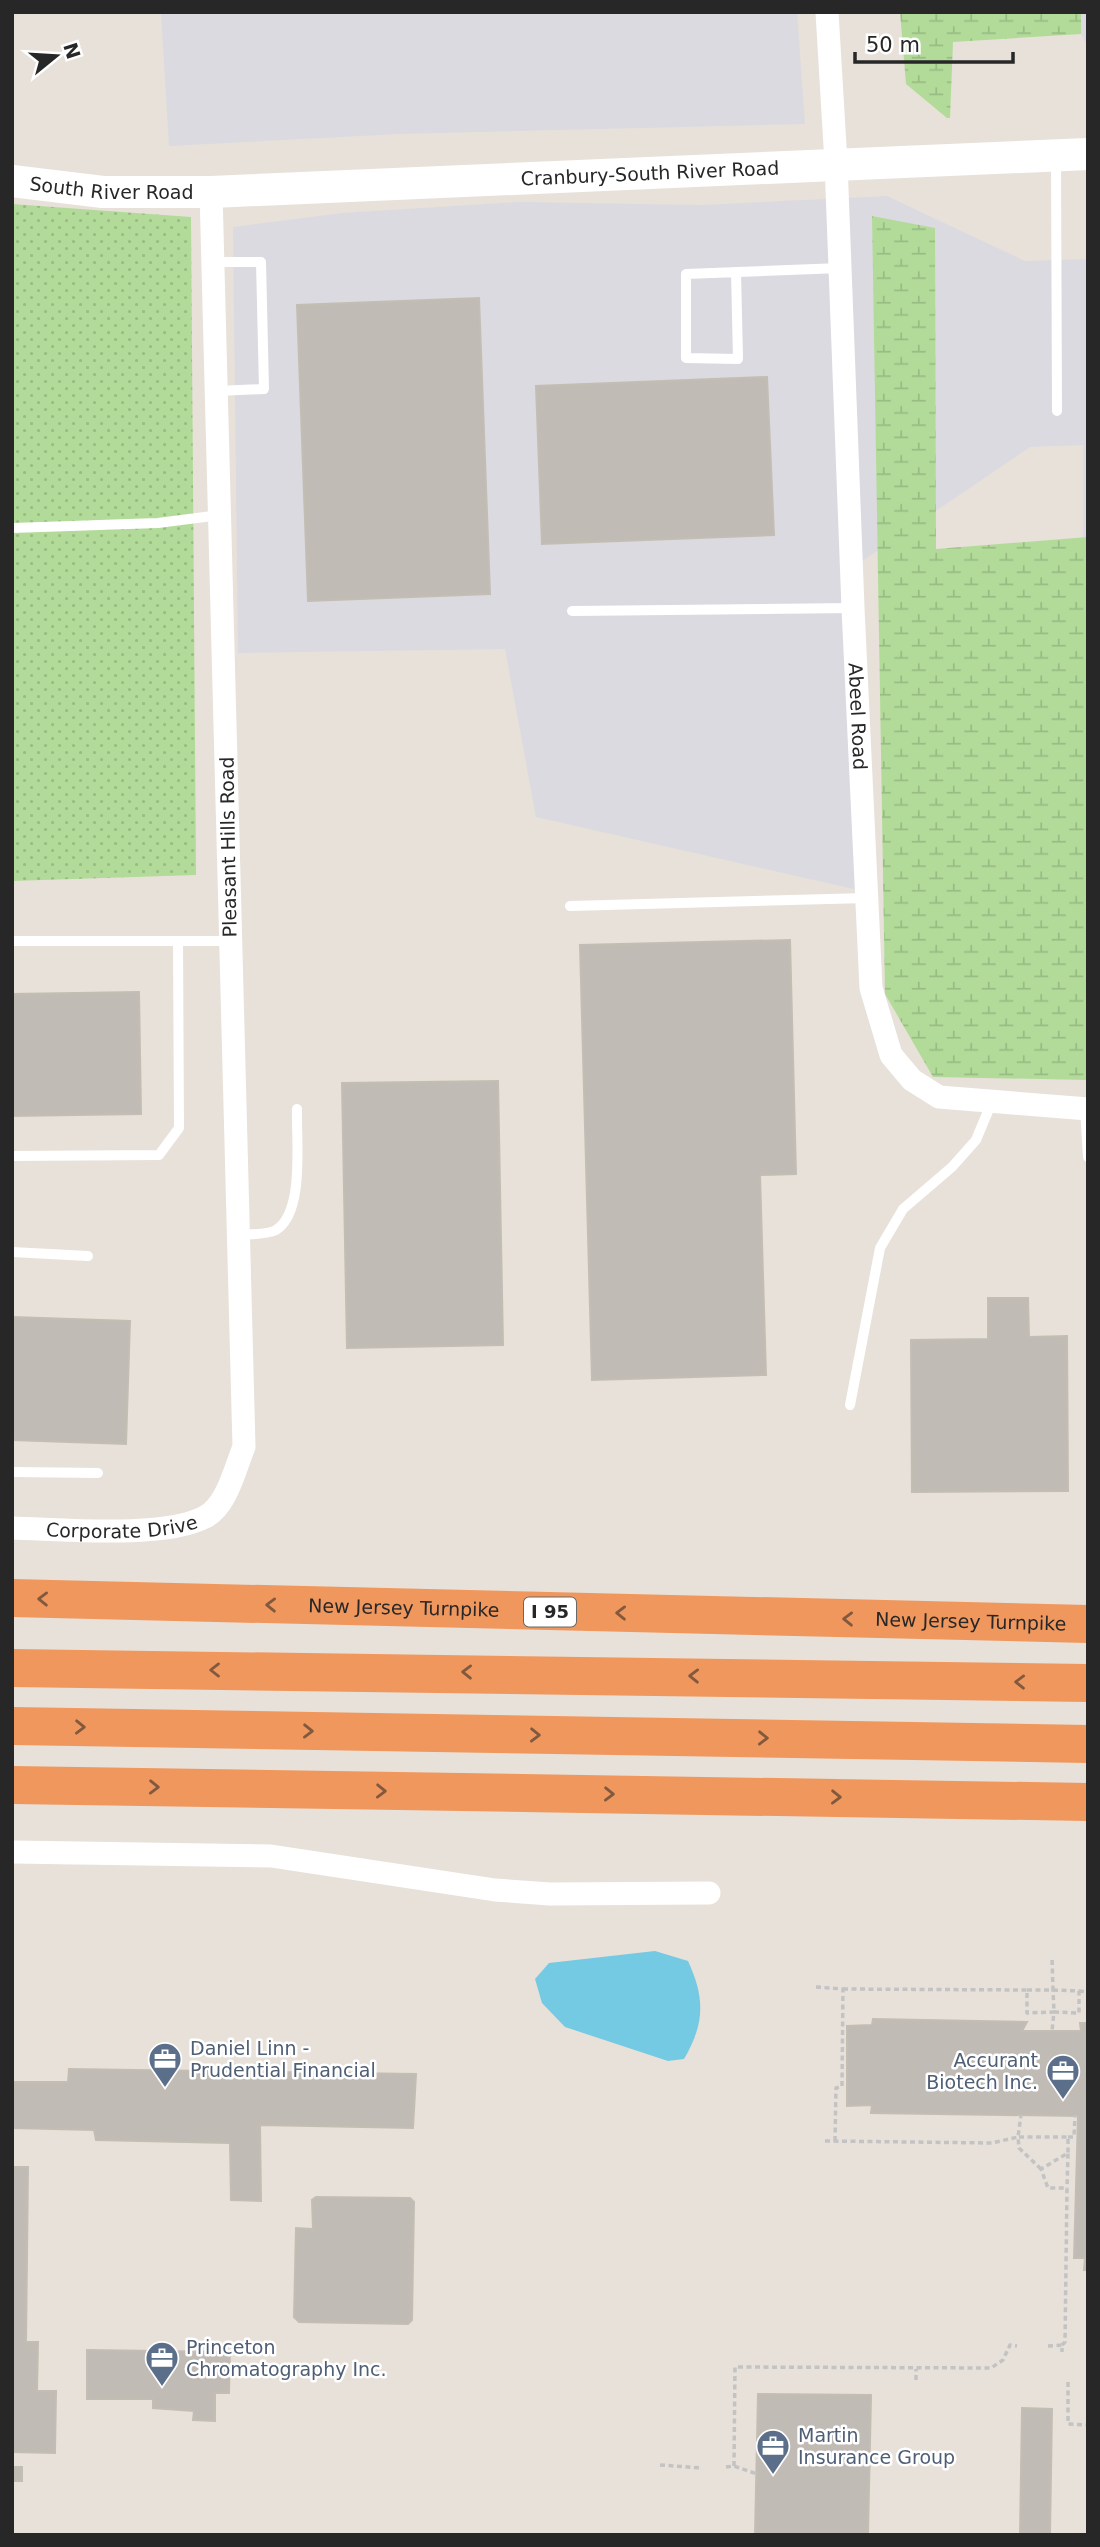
<svg xmlns="http://www.w3.org/2000/svg" width="1100" height="2547" viewBox="0 0 1100 2547" font-family="'DejaVu Sans',sans-serif">
<defs>
<pattern id="grass-dots" width="8" height="8" patternUnits="userSpaceOnUse" patternTransform="scale(1.75)"><rect width="8" height="8" fill="#b2db99"/><path d="M2 2h.1M6 6h.1" fill="none" stroke="#99bc84" stroke-width="1.8" stroke-linecap="round"/></pattern>
<pattern id="wetland-marsh" width="20" height="14" patternUnits="userSpaceOnUse" patternTransform="scale(1.75)"><rect width="20" height="14" fill="#b2db99"/><path d="M1 5h8M5 5V1M11 12h8M15 12V8" fill="none" stroke="#99bc84"/></pattern>
</defs>
<rect width="100%" height="100%" fill="#e8e1d9"/>
<!-- industrial -->
<g fill="#dbdae1">
<polygon points="161,12 797,12 805,124 399,134 169,146"/>
<polygon points="1081,12 1088,12 1088,48 1081,34"/>
<polygon points="887,196 1025,261 1088,259 1088,555 1083,556 1083,445 1030,447 852,568 858,890 536,817 505,649 238,653 233,227 342,213 520,202 703,205"/>
</g>
<!-- grass -->
<polygon fill="url(#grass-dots)" points="12,204 191,217 196,875 12,881"/>
<!-- wetland -->
<g fill="url(#wetland-marsh)">
<polygon points="900,12 1081,12 1081,34 953,42 950,118 947,118 906,84"/>
<polygon points="872,216 935,228 936,549 1088,537 1088,1080 933,1077 885,994"/>
</g>
<!-- water -->
<path fill="#74c9e3" d="M655,1951L688,1961C705,1998 705,2023 684,2059L668,2061L565,2027L542,2003L535,1979L549,1963Z"/>
<!-- building -->
<g fill="#c1bbb6" stroke="#c3bdb3" stroke-width="2">
<polygon points="479,298 490,594 308,601 297,305"/>
<polygon points="767,377 774,535 542,544 536,386"/>
<polygon points="790,940 796,1174 760,1175 766,1375 592,1380 580,945"/>
<polygon points="139,992 141,1114 12,1116 12,994"/>
<polygon points="498,1081 503,1345 347,1348 342,1083"/>
<polygon points="988,1298 1028,1298 1029,1337 1067,1336 1068,1491 912,1492 911,1340 988,1339"/>
<polygon points="12,1317 130,1321 126,1444 12,1440"/>
<polygon points="873,2019 1027,2022 1022,2031 1081,2031 1080,2023 1088,2023 1088,2270 1084,2270 1085,2258 1074,2258 1078,2116 871,2113 872,2105 847,2106 847,2026 872,2025"/>
<polygon points="69,2069 416,2074 413,2128 260,2125 261,2201 231,2200 230,2143 96,2140 94,2130 12,2128 12,2082 68,2082"/>
<polygon points="12,2167 28,2167 26,2342 38,2342 37,2391 56,2391 55,2453 12,2452"/>
<polygon points="316,2197 410,2198 414,2202 412,2320 408,2324 299,2322 294,2317 296,2228 313,2229 312,2200"/>
<polygon points="87,2350 230,2352 229,2393 215,2393 215,2421 193,2420 194,2411 153,2408 153,2399 87,2399"/>
<polygon points="758,2394 871,2395 868,2535 755,2535"/>
<polygon points="1022,2408 1052,2409 1050,2535 1020,2535"/>
<rect x="12" y="2467" width="10" height="14"/>
</g>
<g fill="none" stroke-linecap="round" stroke-linejoin="round">
<!-- path -->
<g stroke="#c3c3c3" stroke-width="3.5" stroke-dasharray="5 3.5" stroke-linecap="butt">
<polyline points="816,1987 843,1989 842,2086 836,2088 835,2141"/>
<polyline points="843,1989 1027,1990 1027,2013 1054,2012 1052,2031"/>
<polyline points="1027,1990 1053,1990 1052,1957"/>
<polygon points="1053,1990 1079,1991 1079,2013 1054,2012"/>
<polyline points="1079,1991 1088,1992"/>
<polyline points="1068,2137 1074,2137 1075,2115"/>
<polyline points="825,2141 992,2143 1018,2137 1021,2115"/>
<polyline points="1041,2169 1019,2148 1018,2137 1068,2137 1068,2153"/>
<polyline points="1062,2345 1065,2342 1067,2188 1048,2188 1041,2169 1068,2153 1067,2188"/>
<polyline points="1048,2346 1062,2345 1062,2352"/>
<polyline points="916,2380 916,2369"/>
<polyline points="1068,2382 1068,2424 1088,2425"/>
<polyline points="660,2465 702,2468"/>
<polyline points="734,2466 735,2367 991,2368 1003,2360 1010,2345 1017,2346"/>
<polyline points="726,2467 734,2466 757,2474"/>
</g>
<!-- lane -->
<g stroke="#fff" stroke-width="10">
<polyline points="1056,158 1057,411"/>
<polyline points="214,262 261,262 264,389 217,391"/>
<polyline points="736,272 738,359 686,358 686,274 841,268"/>
<polyline points="12,528 158,523 220,515"/>
<polyline points="572,611 853,608"/>
<polyline points="570,906 867,898"/>
<polyline points="12,941 230,941"/>
<polyline points="1085,1109 1088,1157"/>
<polyline points="12,1156 159,1155 179,1128 178,941"/>
<path d="M238,1235C249,1234 267,1235 276,1230C305,1212 296,1140 297,1109"/>
<polyline points="12,1252 88,1256"/>
<polyline points="850,1405 880,1248 903,1209 952,1167 976,1140 991,1104"/>
<polyline points="12,1472 98,1473"/>
</g>
<!-- street -->
<g stroke="#fff" stroke-width="23">
<path id="s1" d="M827,12L836,163L853,608L871,988L891,1055L912,1080L939,1097L1088,1109"/>
<path id="s2" d="M12,1528C61,1529 163,1539 205,1517C227,1506 235,1468 244,1447L211,192"/>
<polyline points="12,1852 271,1856 495,1890 550,1894 709,1893"/>
</g>
<!-- secondary -->
<path stroke="#fff" stroke-width="32" id="s3" d="M12,181L103,192H211L1088,154"/>
<!-- highway -->
<g stroke="#f0975d" stroke-width="38">
<path id="s4" d="M12,1598L1088,1624"/>
<polyline points="12,1668 1088,1683"/>
<polyline points="12,1726 1088,1744"/>
<polyline points="12,1785 1088,1802"/>
</g>
</g>
<!-- one-way arrows -->
<defs><path id="oneway-chevron" d="M-2-3.5L2.5 0L-2 3.5" fill="none" stroke-width="1.6" stroke-linecap="round" stroke-linejoin="round" transform="scale(1.75)"/></defs>
<g stroke="#81593f">
<use href="#oneway-chevron" transform="translate(43 1599) rotate(-179)"/>
<use href="#oneway-chevron" transform="translate(271 1605) rotate(-179)"/>
<use href="#oneway-chevron" transform="translate(621 1613) rotate(-179)"/>
<use href="#oneway-chevron" transform="translate(848 1619) rotate(-179)"/>
<use href="#oneway-chevron" transform="translate(215 1670) rotate(-180)"/>
<use href="#oneway-chevron" transform="translate(467 1672) rotate(-179)"/>
<use href="#oneway-chevron" transform="translate(694 1676) rotate(-179)"/>
<use href="#oneway-chevron" transform="translate(1020 1682) rotate(-179)"/>
<use href="#oneway-chevron" transform="translate(80 1727) rotate(1)"/>
<use href="#oneway-chevron" transform="translate(308 1731) rotate(1)"/>
<use href="#oneway-chevron" transform="translate(535 1735) rotate(1)"/>
<use href="#oneway-chevron" transform="translate(763 1738) rotate(1)"/>
<use href="#oneway-chevron" transform="translate(154 1787) rotate(1)"/>
<use href="#oneway-chevron" transform="translate(381 1791) rotate(1)"/>
<use href="#oneway-chevron" transform="translate(609 1794) rotate(1)"/>
<use href="#oneway-chevron" transform="translate(836 1797) rotate(1)"/>
</g>
<!-- icons -->
<defs>
<symbol id="office-pin" viewBox="-11 -11 22 30"><path d="M0 17L-7.5 6A9.5 9.5 0 1 1 7.5 6Z" fill="#5c6f8a" stroke="#fff"/><path d="M-6-3h4V-5.5h4V-3h4V5H-6ZM-1-4.5V-3h2v-1.5ZM-6 0V1H6V0Z" fill="#fff"/></symbol>
</defs>
<g fill-rule="evenodd">
<use href="#office-pin" x="146" y="2040" width="38" height="52"/>
<use href="#office-pin" x="1044" y="2052" width="38" height="52"/>
<use href="#office-pin" x="143" y="2339" width="38" height="52"/>
<use href="#office-pin" x="754" y="2427" width="38" height="52"/>
</g>
<g text-anchor="middle" stroke-width="5" stroke-linejoin="round" paint-order="stroke">
<!-- shield labels -->
<rect fill="#fff" stroke="#686868" stroke-width="2" x="524" y="1597.5" width="52" height="29" rx="5"/>
<g font-size="18" font-weight="bold" fill="#272727">
<text x="550" y="1618">I 95</text>
</g>
<!-- street labels -->
<g font-size="19" fill="#272727" stroke="#fff">
<text dy="7" stroke="none"><textPath href="#s3" startOffset="639">Cranbury-South River Road</textPath></text>
<text dy="7" stroke="none"><textPath href="#s3" startOffset="100">South River Road</textPath></text>
<text dy="7" stroke="none"><textPath href="#s1" startOffset="705">Abeel Road</textPath></text>
<text transform="translate(228 847) rotate(-91)" y="7">Pleasant Hills Road</text>
<text dy="7" stroke="none"><textPath href="#s2" startOffset="110">Corporate Drive</textPath></text>
<text dy="7" stroke="none"><textPath href="#s4" startOffset="392">New Jersey Turnpike</textPath></text>
<text dy="7" stroke="none"><textPath href="#s4" startOffset="959">New Jersey Turnpike</textPath></text>
</g>
<!-- service labels -->
<g font-size="19" fill="#4e5e75" stroke="#fff" text-anchor="start">
<text x="190" y="2055">Daniel Linn -<tspan x="190" dy="22">Prudential Financial</tspan></text>
<text x="1038" y="2067" text-anchor="end">Accurant<tspan x="1038" dy="22">Biotech Inc.</tspan></text>
<text x="186" y="2354">Princeton<tspan x="186" dy="22">Chromatography Inc.</tspan></text>
<text x="798" y="2442">Martin<tspan x="798" dy="22">Insurance Group</tspan></text>
</g>
</g>
<!-- border -->
<rect width="1100" height="2547" fill="none" stroke="#272727" stroke-width="28"/>
<!-- north arrow -->
<g transform="translate(56 56) rotate(72)" stroke="#ffffff" stroke-width="5" paint-order="stroke">
<path d="M0-5L12 26L0 18L-12 26Z" fill="#272727"/>
<text y="-10" font-size="19" font-weight="bold" text-anchor="middle" fill="#272727">N</text>
</g>
<!-- scale -->
<path d="M855 52v10h158v-10" fill="none" stroke="#272727" stroke-width="3.5"/>
<text x="866" y="52" font-size="21" fill="#272727" stroke="#ffffff" stroke-width="5" paint-order="stroke">50 m</text>
</svg>
